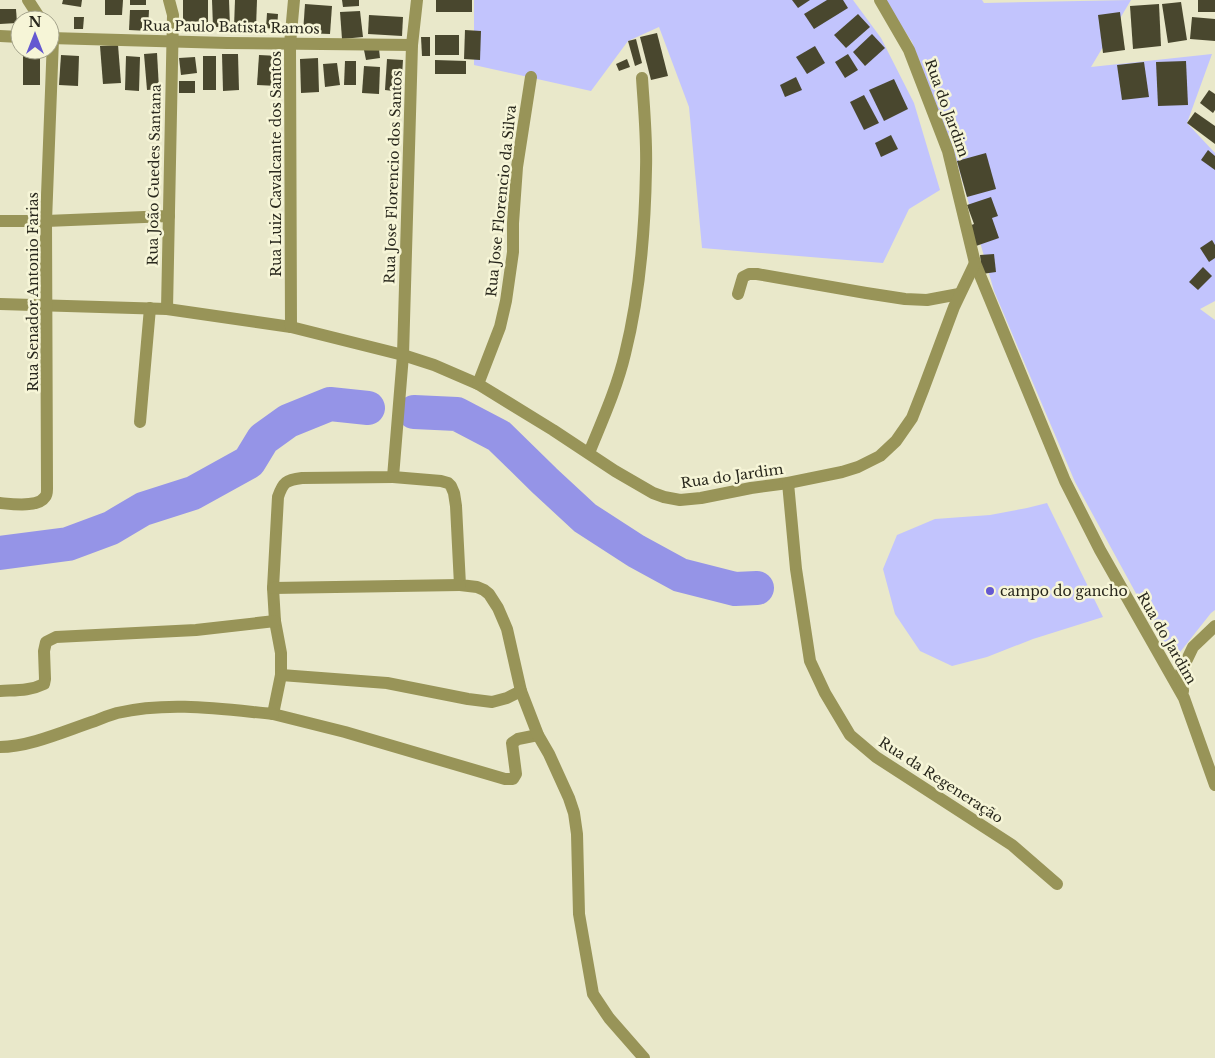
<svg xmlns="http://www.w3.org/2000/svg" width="1215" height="1058" viewBox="0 0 1215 1058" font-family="'Libre Baskerville',serif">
<rect width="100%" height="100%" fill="#e9e8ca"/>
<!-- green -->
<g fill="#c2c4fd">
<polygon points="474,0 853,0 881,38 914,103 940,190 909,209 883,263 702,248 689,107 659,27 628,41 591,91 474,65"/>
<polygon points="885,0 982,0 984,3 1131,0 1091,67 1212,54 1187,123 1215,153 1215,301 1200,309 1215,320 1215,610 1211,613 1173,661 1075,482 994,291 953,148 912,42"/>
<polygon points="1047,503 1103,617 1033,639 987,657 952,666 920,651 895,614 883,569 897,535 935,519 990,515 1027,508"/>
</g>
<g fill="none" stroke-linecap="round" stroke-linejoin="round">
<!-- river -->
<g stroke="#9594e7" stroke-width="34">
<polyline points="414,412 457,414 499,436 545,481 585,518 636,551 680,575 735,589 757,588"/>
<polyline points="0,553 68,544 111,528 143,509 193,493 249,462 263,439 288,421 330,404 368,408"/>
</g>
</g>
<!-- building -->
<g fill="#49472e">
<polygon points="63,0 82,0 81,7 62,4"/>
<polygon points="105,0 123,0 122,15 105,15"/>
<rect x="130" y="0" width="16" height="5"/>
<rect x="183" y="0" width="25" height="30"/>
<polygon points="212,0 229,0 230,27 213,27"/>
<polygon points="235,0 257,0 256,28 234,27"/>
<polygon points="342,0 359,0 359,6 343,7"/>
<rect x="436" y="0" width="36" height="12"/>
<polygon points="792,0 810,0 798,8"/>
<polygon points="827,0 843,0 848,8 814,29 804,14"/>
<rect x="1198" y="0" width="17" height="12"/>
<polygon points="1181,2 1187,40 1168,43 1162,4"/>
<polygon points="305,4 332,6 330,34 303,33"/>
<polygon points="1159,4 1161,46 1133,49 1130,6"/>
<polygon points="0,9 16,9 17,23 0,24"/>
<polygon points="130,10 149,10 148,31 129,30"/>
<polygon points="360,11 363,37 342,39 340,12"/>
<polygon points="1120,12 1125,50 1103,53 1098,15"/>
<polygon points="267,13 278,14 277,29 266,28"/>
<polygon points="858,14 870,27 846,48 834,35"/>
<polygon points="369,15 403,17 402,36 368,34"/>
<polygon points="74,17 84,17 83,29 74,29"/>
<polygon points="1192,17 1215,19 1215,41 1190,39"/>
<polygon points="465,30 481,31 480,60 464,59"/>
<polygon points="657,33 668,76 651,80 640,37"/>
<polygon points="872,34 885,48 865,66 853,52"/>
<rect x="435" y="35" width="24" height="20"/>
<polygon points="421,37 430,37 430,56 422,56"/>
<polygon points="636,39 642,63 635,66 628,41"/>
<polygon points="118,45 121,83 103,84 100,46"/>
<polygon points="815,46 825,63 807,74 796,57"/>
<polygon points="379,49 380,58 366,60 364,50"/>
<rect x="23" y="50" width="17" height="35"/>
<polygon points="157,53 159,89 147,90 144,54"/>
<polygon points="222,54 238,54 239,90 223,91"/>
<polygon points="848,54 858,70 845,78 835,62"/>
<polygon points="61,55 79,56 78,86 59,85"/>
<polygon points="259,55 279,56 278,86 257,85"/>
<polygon points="126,56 140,57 139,91 125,90"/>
<rect x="203" y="56" width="13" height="34"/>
<polygon points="195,57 197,73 181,75 179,58"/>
<polygon points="318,58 319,92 301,93 300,59"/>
<polygon points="387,59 403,60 401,92 385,90"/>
<polygon points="627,59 630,67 619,71 616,64"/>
<polygon points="435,60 466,61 466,74 435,74"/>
<polygon points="345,61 356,61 356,85 344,85"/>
<polygon points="1186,61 1188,105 1158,106 1156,62"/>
<polygon points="1144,62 1149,97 1122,100 1117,65"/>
<polygon points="337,63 340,85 325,87 323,64"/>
<polygon points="364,66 380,67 379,94 362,93"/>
<polygon points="796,77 802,90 785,97 780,85"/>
<polygon points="894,79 908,109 884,121 869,90"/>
<rect x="179" y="81" width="16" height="12"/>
<polygon points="1209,90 1215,94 1215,110 1213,113 1200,103"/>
<polygon points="864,95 879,123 864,130 850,102"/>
<polygon points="1195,112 1215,126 1215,144 1187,123"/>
<polygon points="891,135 898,149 881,157 875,143"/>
<polygon points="1208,150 1215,156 1215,170 1201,160"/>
<polygon points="986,153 996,189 967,197 957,161"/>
<polygon points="991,197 998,216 992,218 999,238 976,246 969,226 974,224 967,205"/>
<polygon points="1212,240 1215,245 1215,258 1209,262 1200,248"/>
<polygon points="994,254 996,272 982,274 980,255"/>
<polygon points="1203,267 1212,276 1198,290 1189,282"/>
</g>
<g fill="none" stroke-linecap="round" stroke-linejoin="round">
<!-- street -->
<g stroke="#989458" stroke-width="12">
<polyline points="28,0 41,20"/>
<path d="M417,0L412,45L403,355L393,477L302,478C286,480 283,482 278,497L273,588L275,621L281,653V675L273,714L345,732L505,779H513L516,774L512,743L518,739L538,735"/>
<polyline points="880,0 909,50 948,151 975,263 1065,481 1100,550 1184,698 1215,785"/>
<polyline points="0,36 20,37"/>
<polyline points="50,38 227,43 412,45"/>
<polyline points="0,221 46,221 169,216"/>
<polyline points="738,294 743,277 749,274 757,274 866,293 905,299 927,300 959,294"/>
<polyline points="0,304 167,309 291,327 403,355 434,365 478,384 553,430 615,471 653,493 664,497 680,500 701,498 751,488 788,483 842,472 858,467 880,456 896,441 912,418 923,390 954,307 975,263"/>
<polyline points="167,309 173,15 169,0"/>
<polyline points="291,327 290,44 294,0"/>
<polyline points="478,384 500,327 506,301 513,252 513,223 517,167 531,77"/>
<polyline points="140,422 150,308"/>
<path d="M589,453C602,421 617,388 625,354C640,294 645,231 646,169C647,139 644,109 642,78"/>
<polyline points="393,477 441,481 448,483 451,486 454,493 456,506 460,585 477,587 484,590 489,594 498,608 507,629 521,691 538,735 549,754 569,798 574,813 577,834 579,914 593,994 609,1018 644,1058"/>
<polyline points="788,483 796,569 810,661 825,693 850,735 876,757 1012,845 1057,884"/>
<path d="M0,503C11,504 38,508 45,497C47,495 47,492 47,489L46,221L53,39L50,34"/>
<polyline points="273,588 460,585"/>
<polyline points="281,675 387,683 468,699 492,702 507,698 521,691"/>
<path d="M0,691C15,690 30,691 44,684L45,679L44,651L46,642L56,637L196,630L275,621"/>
<polyline points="1183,691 1181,672 1193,647 1215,626"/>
<path d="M0,747C30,747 67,730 95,721C102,718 110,715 117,713C169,701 221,709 273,714"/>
</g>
</g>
<!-- markers -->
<circle fill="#6458d1" stroke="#f6f5d7" stroke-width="2" cx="990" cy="591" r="5"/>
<g text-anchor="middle" stroke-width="5" stroke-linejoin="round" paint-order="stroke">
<!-- street labels -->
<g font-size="14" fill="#28271c" stroke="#f6f5d7">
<text transform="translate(231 27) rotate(1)" y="5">Rua Paulo Batista Ramos</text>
<text transform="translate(947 108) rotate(70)" y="5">Rua do Jardim</text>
<text transform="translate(276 164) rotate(-90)" y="5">Rua Luiz Cavalcante dos Santos</text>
<text transform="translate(154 175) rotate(-89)" y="5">Rua João Guedes Santana</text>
<text transform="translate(393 177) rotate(-88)" y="5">Rua Jose Florencio dos Santos</text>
<text transform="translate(501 201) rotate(-84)" y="5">Rua Jose Florencio da Silva</text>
<text transform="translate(33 292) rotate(-90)" y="5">Rua Senador Antonio Farias</text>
<text transform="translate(732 476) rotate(-8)" y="5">Rua do Jardim</text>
<text transform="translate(1167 638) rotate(60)" y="5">Rua do Jardim</text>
<text transform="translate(941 780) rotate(33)" y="5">Rua da Regeneração</text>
</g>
<!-- poi labels -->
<g font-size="14" fill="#28271c" stroke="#f6f5d7" text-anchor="start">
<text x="1000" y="596">campo do gancho</text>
</g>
</g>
<!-- north arrow -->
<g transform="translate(35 35)"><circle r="24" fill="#f6f5d7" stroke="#a4a38c"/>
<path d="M0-4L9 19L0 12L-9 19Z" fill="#6458d1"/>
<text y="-8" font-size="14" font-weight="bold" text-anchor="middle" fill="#28271c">N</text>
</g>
</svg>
